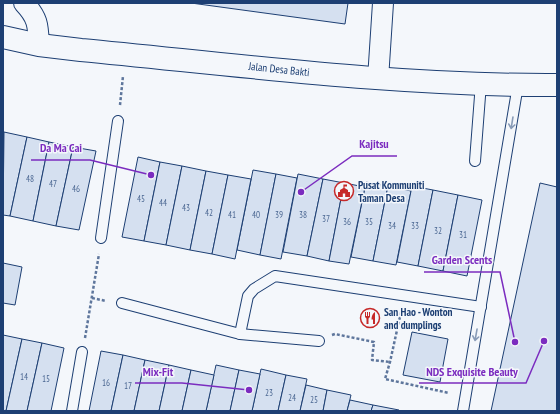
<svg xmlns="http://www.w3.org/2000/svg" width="560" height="414" viewBox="0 0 560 414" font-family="'PT Sans Narrow',sans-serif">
<rect width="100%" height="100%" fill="#f4f7fb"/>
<!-- building -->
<g fill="#d5e0f0" stroke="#1d3f73">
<polygon points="191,3 348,3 345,24"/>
<polygon points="4,132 27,137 10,216 3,215"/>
<polygon points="27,137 49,142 33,221 10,216"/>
<polygon points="49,142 73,147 56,226 33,221"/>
<polygon points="73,147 96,151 79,230 56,226"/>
<polygon points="138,157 160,162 144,241 122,237"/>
<polygon points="160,162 182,166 166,245 144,241"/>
<polygon points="182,166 206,171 190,250 166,245"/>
<polygon points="253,170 276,174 260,255 237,250"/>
<polygon points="206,171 228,175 212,254 190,250"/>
<polygon points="276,174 297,178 281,259 260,255"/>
<polygon points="298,174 323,179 307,256 283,252"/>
<polygon points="228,175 251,179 235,259 212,254"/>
<polygon points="323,179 344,183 329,261 307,256"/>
<polygon points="366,182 388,186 373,261 351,257"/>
<polygon points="344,183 365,187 349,264 329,261"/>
<polygon points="540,183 557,187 557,411 491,411"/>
<polygon points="388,186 411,191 396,265 373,261"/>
<polygon points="412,186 433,190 418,266 397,262"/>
<polygon points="433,190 458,195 443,271 418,266"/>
<polygon points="458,195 482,200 467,276 443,271"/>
<polygon points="3,263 22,267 15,305 3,303"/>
<polygon points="412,332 448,339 440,382 403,375"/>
<polygon points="3,335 22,339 6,411 3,411"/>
<polygon points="22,339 42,343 27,411 6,411"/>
<polygon points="42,343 64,348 51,411 27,411"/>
<polygon points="101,351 123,355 111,411 89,411"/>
<polygon points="123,355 145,360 134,411 111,411"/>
<polygon points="145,360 169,365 159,411 134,411"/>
<polygon points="169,365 191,370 182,411 159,411"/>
<polygon points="216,365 239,370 230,411 206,411"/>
<polygon points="261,369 286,375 278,411 252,411"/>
<polygon points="191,370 214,375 206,411 182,411"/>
<polygon points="239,370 260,374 252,411 230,411"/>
<polygon points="286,375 307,379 300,411 278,411"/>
<polygon points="306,385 327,390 323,411 300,411"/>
<polygon points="327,390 351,395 347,411 323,411"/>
<polygon points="350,400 373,405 371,411 347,411"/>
<polygon points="373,405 399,410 398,411 371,411"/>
</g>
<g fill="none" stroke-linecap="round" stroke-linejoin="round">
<defs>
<g id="lane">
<polyline points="475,161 481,83"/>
<polyline points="101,238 118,121"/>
<polyline points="122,303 240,334 319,341"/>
<polyline points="240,334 248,296 254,289 275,276 481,307"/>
<polyline points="72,411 82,352"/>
<polyline points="463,411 518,85"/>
</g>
<g id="street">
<path d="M24,3C38,18 38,25 39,45"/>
<polyline points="378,79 383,3"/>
</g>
<path id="secondary" d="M3,37L39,45L81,50C239,65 398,86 557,85"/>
</defs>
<!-- lane casing -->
<use href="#lane" stroke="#1d3f73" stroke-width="12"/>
<!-- street casing -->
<use href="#street" stroke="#1d3f73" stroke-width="22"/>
<!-- secondary casing -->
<use href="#secondary" stroke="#1d3f73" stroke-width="24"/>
<!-- path -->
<g stroke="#5e769c" stroke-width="2.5" stroke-dasharray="3 2" stroke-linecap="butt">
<polyline points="120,105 123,76"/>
<polyline points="92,298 106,301"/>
<polyline points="401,312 390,362 385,379 449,393"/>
<polyline points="332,335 335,334 374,342 372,360 390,362"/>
<polyline points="85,338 99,254"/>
</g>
<!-- lane -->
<use href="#lane" stroke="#f4f7fb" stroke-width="10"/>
<!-- street -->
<use href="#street" stroke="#f4f7fb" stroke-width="20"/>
<!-- secondary -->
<use href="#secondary" stroke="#f4f7fb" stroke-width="22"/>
</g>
<!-- one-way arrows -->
<defs><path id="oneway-shaft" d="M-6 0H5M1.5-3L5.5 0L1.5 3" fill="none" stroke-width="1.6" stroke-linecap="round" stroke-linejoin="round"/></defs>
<g stroke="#889bb7">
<use href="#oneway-shaft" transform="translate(512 123) rotate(99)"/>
<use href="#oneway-shaft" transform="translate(476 335) rotate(100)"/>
</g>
<!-- icons -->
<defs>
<symbol id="civic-ring" viewBox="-11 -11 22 22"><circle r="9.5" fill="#f4f7fb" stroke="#c62828" stroke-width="1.5"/><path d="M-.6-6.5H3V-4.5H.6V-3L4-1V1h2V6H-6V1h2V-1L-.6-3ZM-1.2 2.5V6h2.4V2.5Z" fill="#c62828"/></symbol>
<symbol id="restaurant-ring" viewBox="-11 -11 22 22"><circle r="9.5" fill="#f4f7fb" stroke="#c62828" stroke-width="1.5"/><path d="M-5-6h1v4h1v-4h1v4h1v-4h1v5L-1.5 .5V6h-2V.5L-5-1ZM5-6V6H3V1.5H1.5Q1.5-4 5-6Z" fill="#c62828"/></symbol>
</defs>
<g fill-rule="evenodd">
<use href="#civic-ring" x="333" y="180" width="22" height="22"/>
<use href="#restaurant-ring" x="359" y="307" width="22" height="22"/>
</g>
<g text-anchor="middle" stroke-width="3" stroke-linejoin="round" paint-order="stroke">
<!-- number labels -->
<g font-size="9" fill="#4b6792">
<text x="30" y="182">48</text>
<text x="53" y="187">47</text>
<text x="76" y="192">46</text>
<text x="141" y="202">45</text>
<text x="163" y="206">44</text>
<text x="186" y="211">43</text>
<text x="209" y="216">42</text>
<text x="232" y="218">41</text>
<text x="256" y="218">40</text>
<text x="279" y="218">39</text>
<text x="303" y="218">38</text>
<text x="326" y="222">37</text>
<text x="347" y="225">36</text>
<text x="369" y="225">35</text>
<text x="392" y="229">34</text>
<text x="415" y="229">33</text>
<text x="438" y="234">32</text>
<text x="463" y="238">31</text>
<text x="24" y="380">14</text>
<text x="46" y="382">15</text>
<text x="106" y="386">16</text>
<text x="128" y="389">17</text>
<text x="269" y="396">23</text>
<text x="292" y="401">24</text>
<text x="314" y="403">25</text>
</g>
<!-- street labels -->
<g font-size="11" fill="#1d3f73" stroke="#f4f7fb">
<text transform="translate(279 69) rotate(6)" y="4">Jalan Desa Bakti</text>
</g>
<!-- poi labels -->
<g font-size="11" font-weight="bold" fill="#1d3f73" stroke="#f4f7fb" text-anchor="start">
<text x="358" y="189">Pusat Kommuniti<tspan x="358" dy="13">Taman Desa</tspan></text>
<text x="384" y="316">San Hao - Wonton<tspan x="384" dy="13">and dumplings</tspan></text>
</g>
</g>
<!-- callouts -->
<path fill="none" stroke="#7b2cbf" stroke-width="1.5" d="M301 192L352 156H397M151 175L90 160H31M515 342L500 272H424M249 390L182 383H135M544 341L526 383H419"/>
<g fill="#7b2cbf" stroke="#f4f7fb" stroke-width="1.5">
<circle cx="301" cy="192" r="4"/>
<circle cx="151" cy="175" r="4"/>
<circle cx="515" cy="342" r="4"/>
<circle cx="249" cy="390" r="4"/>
<circle cx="544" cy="341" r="4"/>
</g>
<g font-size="12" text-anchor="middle" font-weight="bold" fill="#7b2cbf" stroke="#f4f7fb" stroke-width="3" stroke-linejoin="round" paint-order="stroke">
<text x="374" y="148">Kajitsu</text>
<text x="61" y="152">Da Ma Cai</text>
<text x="462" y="264">Garden Scents</text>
<text x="158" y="376">Mix-Fit</text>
<text x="472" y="376">NDS Exquisite Beauty</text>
</g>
<!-- border -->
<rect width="560" height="414" fill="none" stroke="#1d3f73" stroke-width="8"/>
</svg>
